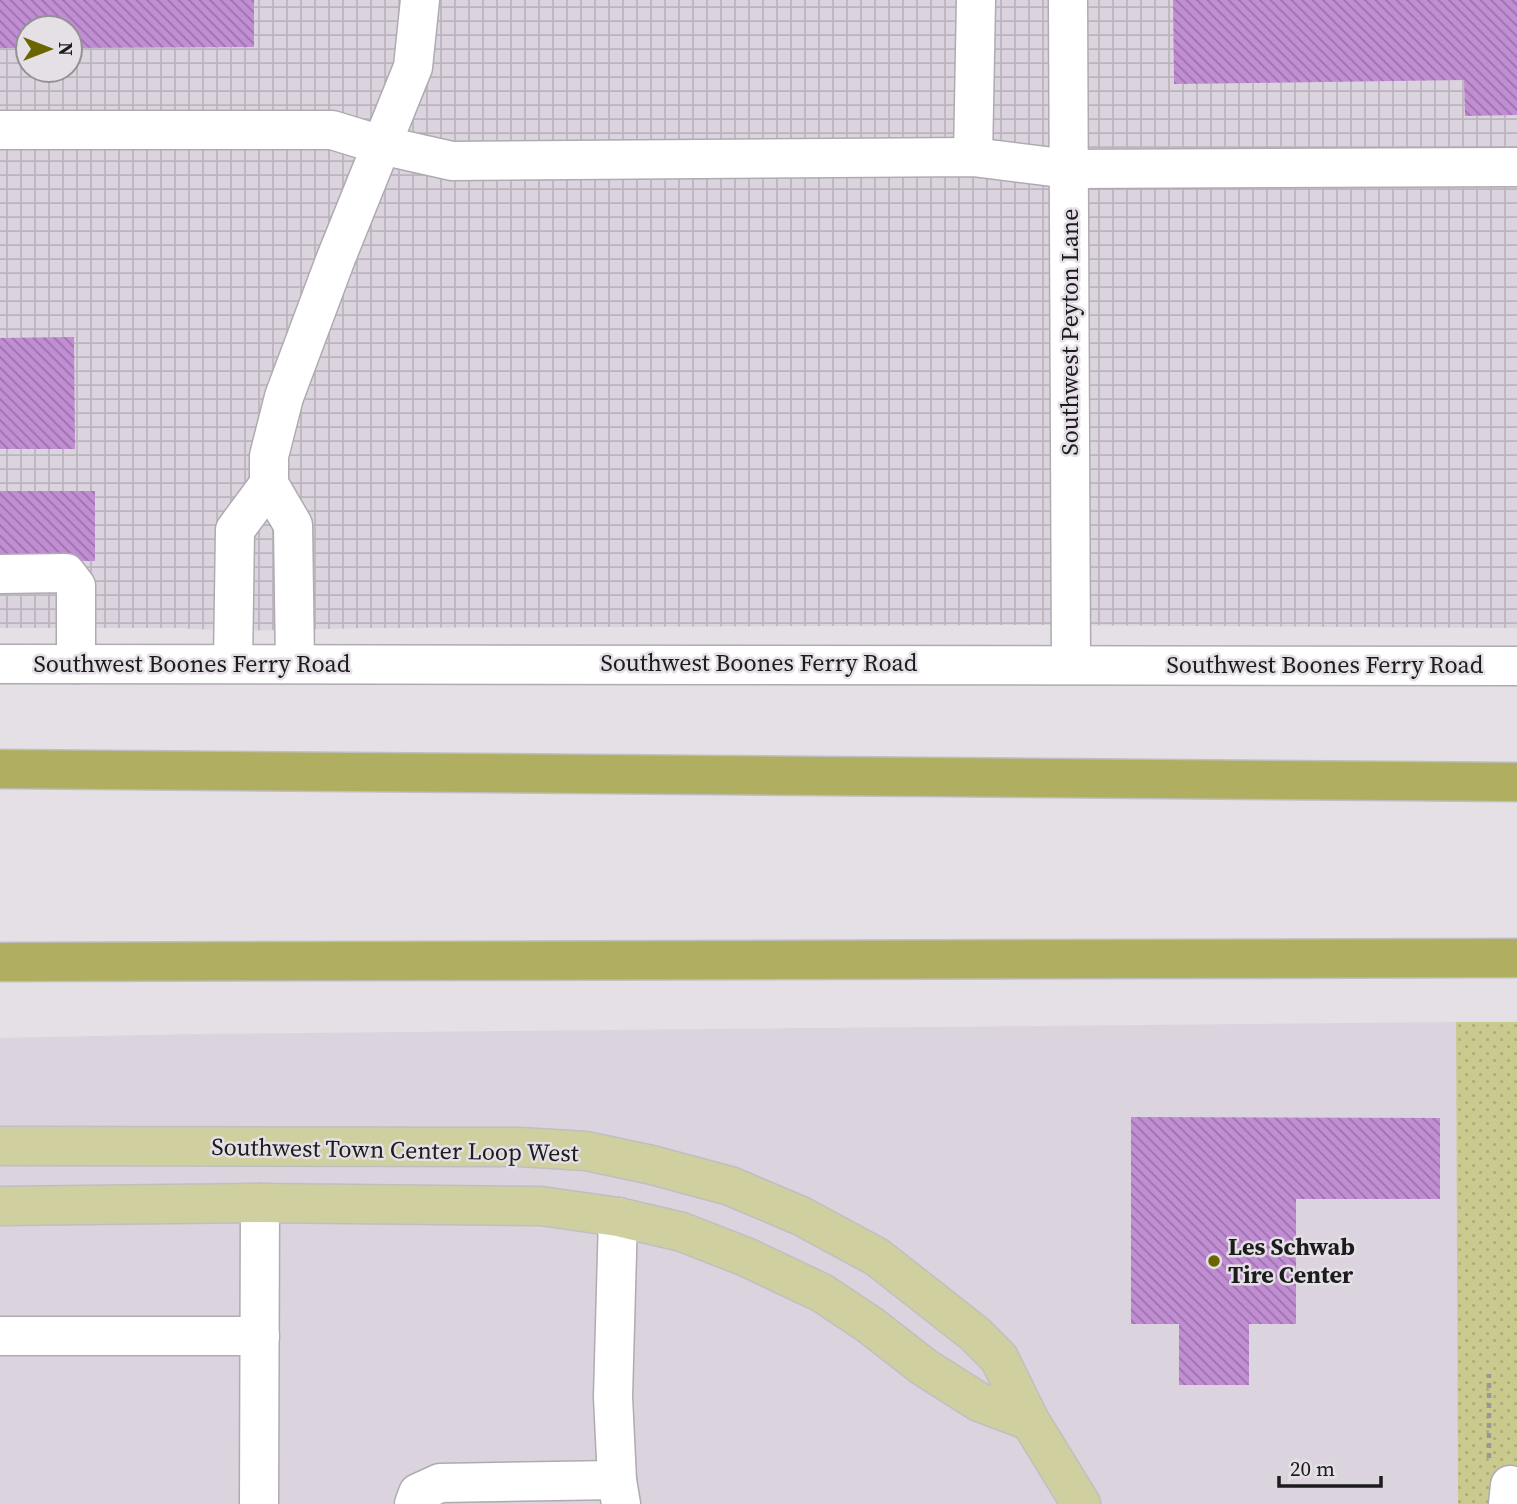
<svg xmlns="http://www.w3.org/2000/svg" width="1517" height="1504" viewBox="0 0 1517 1504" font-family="'Source Serif 4',serif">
<defs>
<pattern id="industrial-grid" width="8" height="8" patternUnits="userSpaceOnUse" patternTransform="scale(1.75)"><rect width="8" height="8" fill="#dbd3de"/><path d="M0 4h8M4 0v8" fill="none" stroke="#bbb5be"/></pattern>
<pattern id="park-dots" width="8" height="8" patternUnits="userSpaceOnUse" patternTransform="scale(1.75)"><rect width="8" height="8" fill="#cac98e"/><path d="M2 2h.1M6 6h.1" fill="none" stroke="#adac7a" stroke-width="1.8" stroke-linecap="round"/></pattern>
<pattern id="building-back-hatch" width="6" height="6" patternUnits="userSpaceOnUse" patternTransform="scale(1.75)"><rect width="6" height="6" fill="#c18dd3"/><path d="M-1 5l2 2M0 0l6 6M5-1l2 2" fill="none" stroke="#9c72ab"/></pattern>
</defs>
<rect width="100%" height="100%" fill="#e4e0e5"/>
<!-- built -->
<polygon fill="#dbd3de" points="1456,1022 1458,1504 0,1504 0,1038 197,1034"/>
<!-- industrial -->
<path fill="url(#industrial-grid)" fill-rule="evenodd" d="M0,0H1517V628L1044,625L368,628L236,631L178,628H0ZM28,28H70V70H28Z"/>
<!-- park -->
<polygon fill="url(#park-dots)" points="1456,1022 1517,1022 1517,1504 1458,1504"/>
<!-- building -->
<g fill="url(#building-back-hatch)">
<polygon points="0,0 254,0 254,47 70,48 70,28 28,28 28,48 0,48"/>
<polygon points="1173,0 1517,0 1517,115 1465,116 1464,80 1174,84"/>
<polygon points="74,337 75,449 0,449 0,338"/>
<polygon points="0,491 95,491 95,561 0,560"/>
<polygon points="1131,1117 1440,1118 1440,1199 1296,1199 1296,1324 1249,1324 1249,1385 1179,1385 1179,1324 1131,1324"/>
</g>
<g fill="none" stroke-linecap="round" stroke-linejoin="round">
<defs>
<g id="minor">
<polyline points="1068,0 1071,664"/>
<polyline points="0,130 332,130 381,145 452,161 973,157 1069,169 1517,167"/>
<polyline points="973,157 976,0"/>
<polyline points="0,574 66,573 76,586 76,664"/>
<polyline points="233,663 235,530 269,484"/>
<polyline points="295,663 293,525 269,484 269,456 284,397 336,258 413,67 420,0"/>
<polyline points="0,664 1517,666"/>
<polyline points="618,1217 613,1397 617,1480 621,1504"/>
<polyline points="0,1336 260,1336"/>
<polyline points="259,1504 260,1203"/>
<polyline points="414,1504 418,1493 440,1483 617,1480"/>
<polyline points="1508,1504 1510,1485"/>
</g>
<g id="major">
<polyline points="0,1146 520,1147 586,1151 652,1165 730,1186 801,1216 877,1257 975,1334 999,1358 1030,1421 1081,1504"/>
<polyline points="0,1206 260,1203 541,1206 618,1217 682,1232 746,1257 822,1293 870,1325 924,1367 979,1402 1030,1421"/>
</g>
<g id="highway">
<polyline points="0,769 1517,782"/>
<polyline points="0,962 1517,958"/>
</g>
</defs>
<!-- minor casing -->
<use href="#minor" stroke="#afabb0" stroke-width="41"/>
<!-- major casing -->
<use href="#major" stroke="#bfbfc0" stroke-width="41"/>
<!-- highway casing -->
<use href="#highway" stroke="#bfbfc0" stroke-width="41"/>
<!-- path -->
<polyline stroke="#9a979b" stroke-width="4.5" stroke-dasharray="5 5" stroke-linecap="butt" points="1489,1458 1489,1374"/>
<!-- minor -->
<use href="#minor" stroke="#fff" stroke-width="38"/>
<!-- major -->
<use href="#major" stroke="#d0cfa0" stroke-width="38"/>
<!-- highway -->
<use href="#highway" stroke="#b0af61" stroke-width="38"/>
</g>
<!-- markers -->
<circle fill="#696600" stroke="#e4e0e5" stroke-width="2.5" cx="1214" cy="1261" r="7"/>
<g text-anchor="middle" stroke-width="5" stroke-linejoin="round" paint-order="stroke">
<!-- street labels -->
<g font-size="24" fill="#1c1b1d" stroke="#e4e0e5">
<text transform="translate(1070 332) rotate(-90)" y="8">Southwest Peyton Lane</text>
<text x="759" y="671">Southwest Boones Ferry Road</text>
<text x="192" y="672">Southwest Boones Ferry Road</text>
<text x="1325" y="673">Southwest Boones Ferry Road</text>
<text transform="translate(395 1150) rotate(1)" y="8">Southwest Town Center Loop West</text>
</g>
<!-- poi labels -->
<g font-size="24" font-weight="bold" fill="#1c1b1d" stroke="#e4e0e5" text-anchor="start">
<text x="1228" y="1255">Les Schwab<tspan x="1228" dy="28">Tire Center</tspan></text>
</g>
</g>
<!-- north arrow -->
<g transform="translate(49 49) rotate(90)"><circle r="33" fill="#e4e0e5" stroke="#949195" stroke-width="2"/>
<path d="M0-5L12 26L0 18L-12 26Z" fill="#696600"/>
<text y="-10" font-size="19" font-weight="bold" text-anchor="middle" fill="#1c1b1d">N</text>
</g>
<!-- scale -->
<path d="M1279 1476v10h102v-10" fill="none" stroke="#1c1b1d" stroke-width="3.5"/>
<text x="1290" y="1476" font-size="21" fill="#1c1b1d" stroke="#e4e0e5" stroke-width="5" paint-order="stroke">20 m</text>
</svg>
